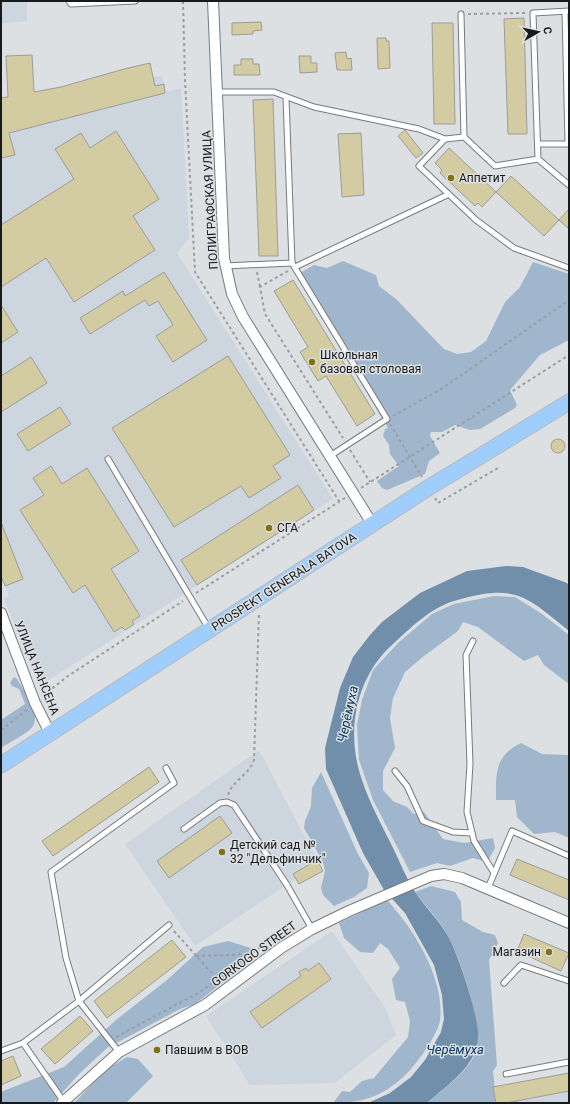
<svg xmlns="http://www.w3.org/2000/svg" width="570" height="1104" viewBox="0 0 570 1104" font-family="Roboto,sans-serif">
<rect width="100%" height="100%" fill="#dce0e3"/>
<!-- built -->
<g fill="#cdd6df">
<polygon points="1,1 27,1 27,21 1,24"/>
<polygon points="150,63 153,77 162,76 165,92 181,88 189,238 177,253 333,499 44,683 38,682 4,599 9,596 1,576 1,98 61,87 124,69"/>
<polygon points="259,750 323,871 299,884 296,879 195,946 125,844"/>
<polygon points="332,931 386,1009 396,1035 335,1083 250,1085 206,1016"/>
<polygon points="569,1091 569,1103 506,1103"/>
</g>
<!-- green -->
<g fill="#a0b6cc">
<polygon points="343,261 376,275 379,286 396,299 444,349 457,354 471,352 486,341 505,302 520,287 533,262 569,274 569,340 540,355 510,390 517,405 515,408 480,429 470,430 455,425 442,432 431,432 430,436 440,453 429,461 425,474 387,490 382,488 377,481 399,466 390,454 389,445 383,436 385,429 388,428 296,275 314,265 327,268"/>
<polygon points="494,596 515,597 542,614 569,635 569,684 544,665 538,655 524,661 478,627 463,622 458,631 424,656 405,672 393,698 390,718 395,748 383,771 383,790 393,801 407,807 414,814 424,812 443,839 464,843 493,838 495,848 487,862 473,858 450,866 437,863 410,872 373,800 359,760 357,725 362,700 373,670 399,642 432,614 454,604"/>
<path d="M14,677L17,679C24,691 41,712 33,726C29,733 8,743 1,748V720L25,704L19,689L12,686L10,683Z"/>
<path d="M521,743L542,754L569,755V838L555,832L534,834L517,817L515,800H496C496,774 494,756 521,743Z"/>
<polygon points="321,772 358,854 369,873 367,888 354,897 334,906 323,895 321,888 325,871 323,862 304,828 305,821 311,806 312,788"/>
<path d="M431,886L455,892L461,902L462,920L483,932L495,935L498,943L489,960L497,1065L493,1071L496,1101L490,1103H427C442,1090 463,1076 473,1058C486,1033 461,960 448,936C440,920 425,906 415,892Z"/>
<path d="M387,900C414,929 445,979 440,1020C438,1034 420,1059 411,1069C388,1094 366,1103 333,1103L342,1091L350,1092L362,1081L374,1078L408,1037L410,1021L405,1002L396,1000L392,979L400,968L388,949L380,943L373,953L360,952L344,938L339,923Z"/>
<polygon points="228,941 251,948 241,968 195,1004 180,1009 107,1048 79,1074 53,1103 1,1103 1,1092 64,1067 116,1020 167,980 203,947"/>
<polygon points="127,1057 138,1059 153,1076 126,1103 74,1103 107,1069"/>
</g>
<!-- water -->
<path fill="#718eab" d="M506,566L523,567L567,583L569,586V631C527,597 517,584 461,599C432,606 415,624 393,644C357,676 346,728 360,774C367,797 378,818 389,840C398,857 405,876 415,892C425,907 439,920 448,936C459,957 476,1009 478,1032C480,1065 448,1084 427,1103H368L390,1093L411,1077L425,1060L441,1032L444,1019L442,995L434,965L405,913L384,890L363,853L326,769L325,748L340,688L353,657L370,635L382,622L420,593L467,571Z"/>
<!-- building -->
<g fill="#d3cca3" stroke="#9d9c98">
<polygon points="524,18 527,134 508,134 504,19"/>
<polygon points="261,22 262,30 253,31 253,34 232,35 232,23"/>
<polygon points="432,23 453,23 455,124 434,124"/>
<polygon points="377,38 386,38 386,41 389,41 390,68 378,69"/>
<polygon points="346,52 347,59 351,58 352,70 337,70 335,53"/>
<polygon points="32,55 34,92 61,87 124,69 150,63 155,86 164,84 165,93 9,133 15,155 1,158 1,98 8,97 6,56"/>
<polygon points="299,56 311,56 311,63 317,63 317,72 300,73"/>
<polygon points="241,59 253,59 253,64 259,64 260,75 234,75 234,65 241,65"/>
<polygon points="273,99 278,256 259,256 253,100"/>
<polygon points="405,130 423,153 416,158 398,136"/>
<polygon points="116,131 159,199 133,216 155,250 74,302 46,258 1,287 1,225 74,179 55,149 81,133 90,148"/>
<polygon points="361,133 364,195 342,197 338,134"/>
<polygon points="449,148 496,192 482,207 478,203 475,206 440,173 442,170 435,163"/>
<polygon points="511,176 559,220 544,236 496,192"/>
<polygon points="569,209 569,229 559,220"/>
<polygon points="164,272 207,340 173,362 156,336 173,325 158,301 149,306 145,300 90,334 80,318 123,291 125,296"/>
<polygon points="293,280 375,414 357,426 326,376 318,381 300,352 308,347 274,291"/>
<polygon points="1,305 18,332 1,343"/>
<polygon points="228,356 290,455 273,466 281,478 249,498 241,486 174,527 112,428"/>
<polygon points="31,357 47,383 1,412 1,376"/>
<polygon points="60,407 71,424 28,451 17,434"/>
<circle cx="558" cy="446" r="7"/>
<polygon points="51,466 62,484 87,468 139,551 111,569 140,616 132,621 134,624 125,630 122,627 114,632 85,585 73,593 20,510 44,495 33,478"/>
<polygon points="298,485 314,510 197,585 181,560"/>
<polygon points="1,522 23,579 5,586 1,576"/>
<polygon points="149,767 159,782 53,856 42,841"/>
<polygon points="220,816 232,833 169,878 157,861"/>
<polygon points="517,859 569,880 569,900 510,875"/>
<polygon points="317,860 323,871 299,884 293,874"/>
<polygon points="524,934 569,953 561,971 517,951"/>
<polygon points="172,940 186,957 107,1018 94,1001"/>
<polygon points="319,963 331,979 262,1028 250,1012 301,976 299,972 306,968 308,971"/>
<polygon points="80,1016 93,1031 55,1064 41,1049"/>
<polygon points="13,1056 21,1076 1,1085 1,1061"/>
<polygon points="569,1073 569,1091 506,1103 496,1103 493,1087"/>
</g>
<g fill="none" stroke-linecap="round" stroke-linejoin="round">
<defs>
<g id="service">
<polyline points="69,1 71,4 135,1"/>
<polyline points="569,11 533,13 538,159 569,185"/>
<polyline points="461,14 464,137"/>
<polyline points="217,92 274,92 314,107 419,129 445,139"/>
<polyline points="538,144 568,144 565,12"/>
<polyline points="538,159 495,166 464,137 445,139 419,166 476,220 514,248 569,268"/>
<polyline points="292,263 387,419 330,456"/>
<polyline points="225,266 292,263 286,98"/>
<polyline points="295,267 447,195"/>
<polyline points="108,459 209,629"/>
<polyline points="473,641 466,655 470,764 467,812 474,841 494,873"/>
<polyline points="395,771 407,786 423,821 453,832 472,833"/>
<polyline points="184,829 220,803 227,802 234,805 287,885 312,929"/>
<polyline points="488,888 512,831 569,856"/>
<polyline points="504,983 521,965 569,981"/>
<polyline points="23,1043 79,1001 169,925"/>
<polyline points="1,1051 23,1043 64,1102"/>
<polyline points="119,1052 79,1001 66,958 51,872 174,783 166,768"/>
<polyline points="506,1074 569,1062"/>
</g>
<g id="minor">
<polyline points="213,1 224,258 232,294 243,317 373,525"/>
<polyline points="1,613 35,703 50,733"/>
<polyline points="62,1103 119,1052 205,1005 281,948 312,929 349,911 431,876 444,874 462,878 569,923"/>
</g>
<polyline id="primary" points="1,765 428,488 569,402"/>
</defs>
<!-- service casing -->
<use href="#service" stroke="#777a7d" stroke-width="7"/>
<!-- minor casing -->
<use href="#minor" stroke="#777a7d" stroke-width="12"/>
<!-- primary casing -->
<use href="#primary" stroke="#bababb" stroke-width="17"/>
<!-- path -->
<g stroke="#9b9ea1" stroke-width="2" stroke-dasharray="3 3" stroke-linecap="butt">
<polyline points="183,1 185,80 195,272 339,501"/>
<polyline points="468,14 526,13"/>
<polyline points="288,271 260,287 265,314 343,438"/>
<polyline points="257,272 260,287"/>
<polyline points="393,416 443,388 569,300"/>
<polyline points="390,424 422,477"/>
<polyline points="350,450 370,482"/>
<polyline points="361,488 569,355"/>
<polyline points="435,498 438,503 498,468"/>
<polyline points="196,593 345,498"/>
<polyline points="43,696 68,676 183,601"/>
<polyline points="1,730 28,709"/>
<path d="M228,795C232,781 249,775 254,760L259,613"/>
<polyline points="174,931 217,979"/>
<polyline points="196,956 232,955 252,953"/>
<polyline points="116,1037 200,992 274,937 294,927"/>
</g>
<!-- service -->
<use href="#service" stroke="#fff" stroke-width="5"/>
<!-- minor -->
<use href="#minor" stroke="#fff" stroke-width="10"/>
<!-- primary -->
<use href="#primary" stroke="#a0cefc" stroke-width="15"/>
</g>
<!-- markers -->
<g fill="#817213" stroke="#dce0e3" stroke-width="1.5">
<circle cx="451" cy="178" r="4"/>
<circle cx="312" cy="362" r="4"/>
<circle cx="269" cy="528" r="4"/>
<circle cx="222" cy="852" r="4"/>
<circle cx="549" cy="952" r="4"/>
<circle cx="157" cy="1050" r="4"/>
</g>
<g text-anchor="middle" stroke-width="3" stroke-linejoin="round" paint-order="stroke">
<!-- poi labels -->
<g font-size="12" fill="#18191b" stroke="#dce0e3" text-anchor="start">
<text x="459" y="182">Аппетит</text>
<text x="320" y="359">Школьная<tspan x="320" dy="14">базовая столовая</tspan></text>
<text x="277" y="532">СГА</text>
<text x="230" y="849">Детский сад №<tspan x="230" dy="14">32 "Дельфинчик"</tspan></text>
<text x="541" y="956" text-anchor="end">Магазин</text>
<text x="165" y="1054">Павшим в ВОВ</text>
</g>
<!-- street labels -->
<g font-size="12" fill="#18191b" stroke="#dce0e3">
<text transform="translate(210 200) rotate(-93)" y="4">ПОЛИГРАФСКАЯ УЛИЦА</text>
<text transform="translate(284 582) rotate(-33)" y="4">PROSPEKT GENERALA BATOVA</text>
<text transform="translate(37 668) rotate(68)" y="4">УЛИЦА НАНСЕНА</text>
<text transform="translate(254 954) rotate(-36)" y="4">GORKOGO STREET</text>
</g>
<!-- water labels -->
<g font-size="13" font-style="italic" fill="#0a3860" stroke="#dce0e3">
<text transform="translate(347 714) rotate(-78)" y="5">Черёмуха</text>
<text x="455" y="1054">Черёмуха</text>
</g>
</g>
<!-- border -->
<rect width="570" height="1104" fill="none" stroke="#18191b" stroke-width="4"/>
<!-- north arrow -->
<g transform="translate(538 32) rotate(81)" stroke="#dce0e3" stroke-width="3" paint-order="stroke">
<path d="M0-3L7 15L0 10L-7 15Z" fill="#18191b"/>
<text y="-6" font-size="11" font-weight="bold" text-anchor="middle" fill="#18191b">С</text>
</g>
</svg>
